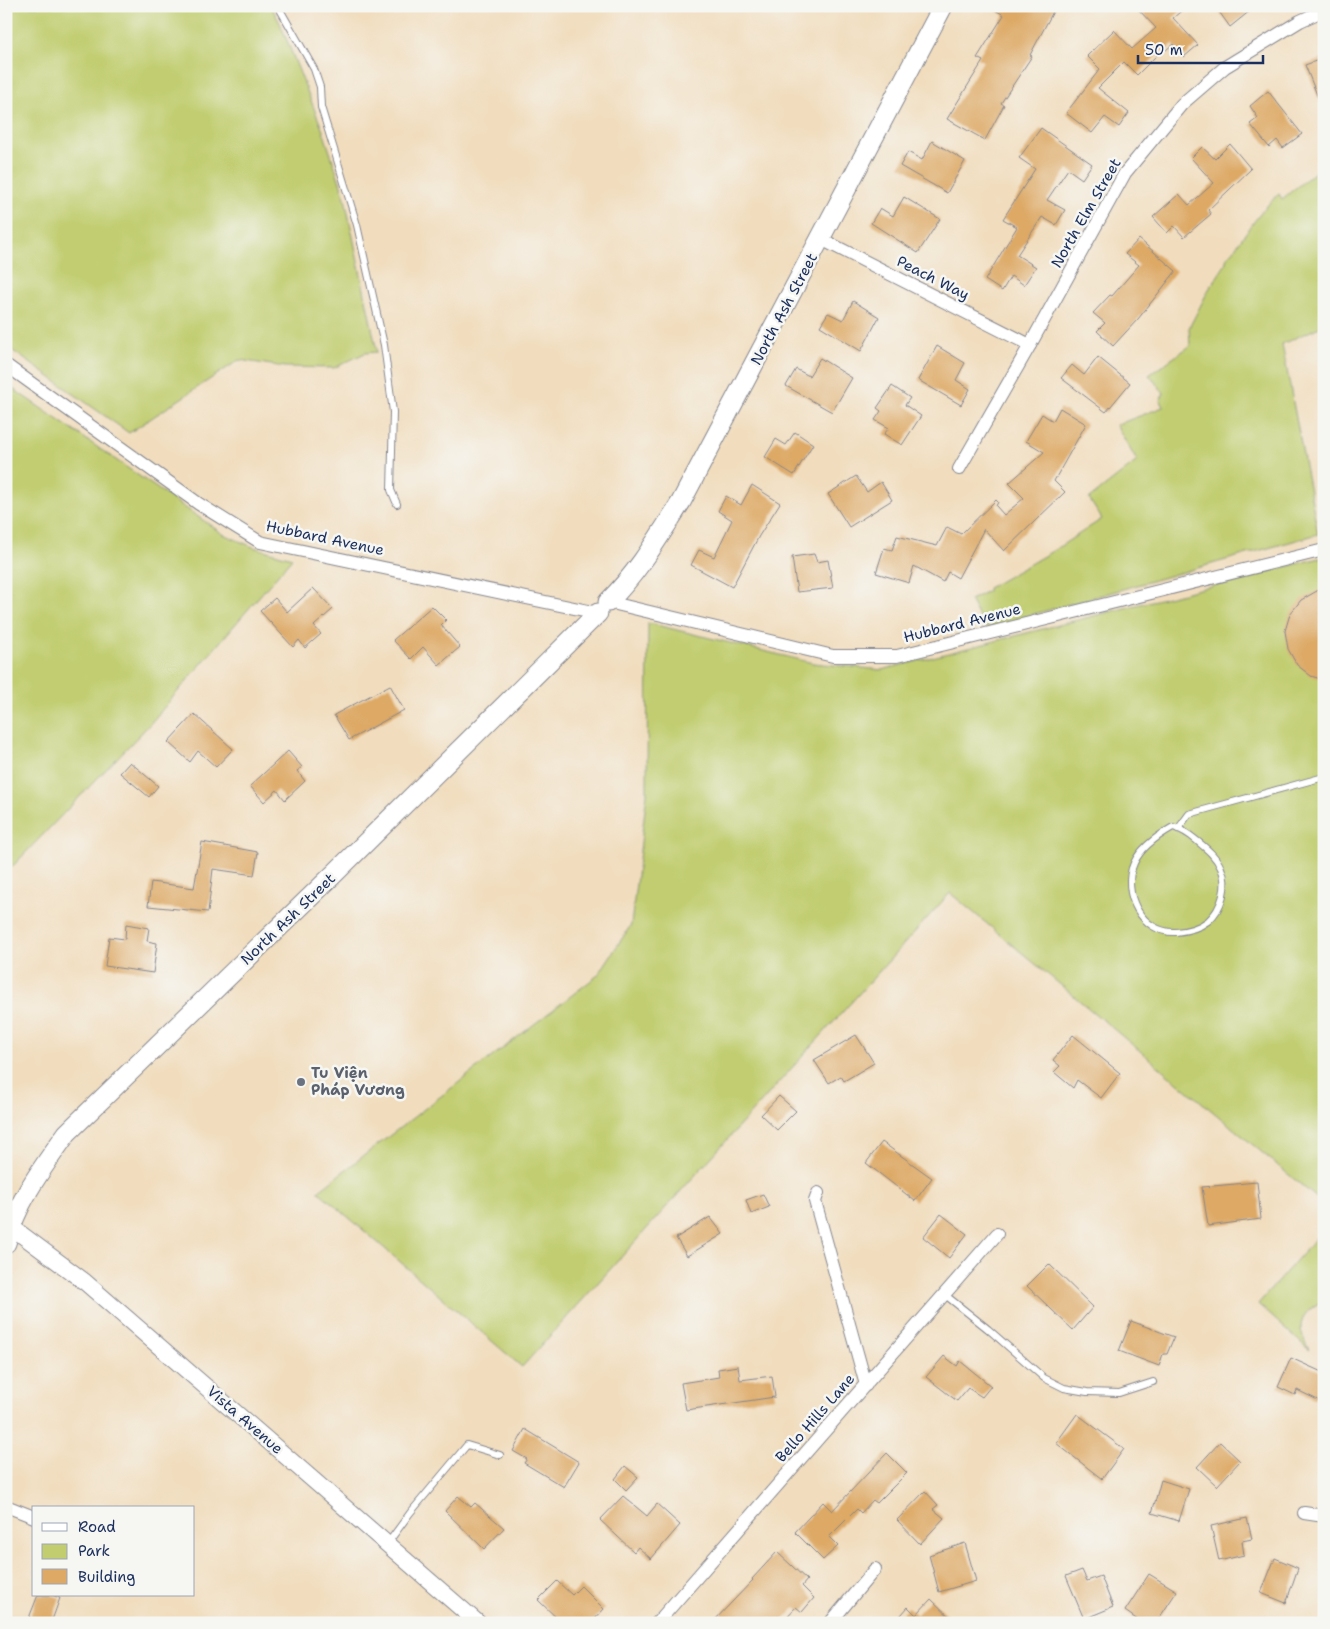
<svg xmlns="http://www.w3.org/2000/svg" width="1330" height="1629" viewBox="0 0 1330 1629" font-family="'Shantell Sans',sans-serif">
<rect width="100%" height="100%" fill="#f6f6f2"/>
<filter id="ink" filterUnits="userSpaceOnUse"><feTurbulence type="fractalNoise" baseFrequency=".02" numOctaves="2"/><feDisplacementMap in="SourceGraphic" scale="10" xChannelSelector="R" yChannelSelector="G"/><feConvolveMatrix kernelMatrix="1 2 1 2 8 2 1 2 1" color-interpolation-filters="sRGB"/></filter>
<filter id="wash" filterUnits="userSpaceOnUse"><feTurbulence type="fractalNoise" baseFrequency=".0096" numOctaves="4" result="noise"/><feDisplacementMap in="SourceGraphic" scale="20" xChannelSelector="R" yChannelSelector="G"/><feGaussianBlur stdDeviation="1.12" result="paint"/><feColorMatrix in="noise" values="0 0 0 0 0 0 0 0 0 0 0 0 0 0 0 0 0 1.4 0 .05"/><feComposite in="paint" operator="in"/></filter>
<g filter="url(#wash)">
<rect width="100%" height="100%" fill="#f1ddbe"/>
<!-- green -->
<g fill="#c1cd6f" stroke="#6e7e66">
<polygon points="6,6 271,6 280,23 323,131 344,194 377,352 365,353 334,368 285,367 239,360 129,433 6,346"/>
<path d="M1324,165V325L1282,344L1318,534L985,628L970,600L988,591V588L1056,549L1102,519L1089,499L1137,461L1116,425L1163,407L1160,401L1164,393L1149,375L1190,346L1189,328L1209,289L1225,265L1227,257C1234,252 1237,245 1242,238C1253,223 1265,206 1279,194L1282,199Z"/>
<polygon points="6,384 223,534 253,547 292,558 150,724 6,873"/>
<polygon points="1324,557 1324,1204 950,893 522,1367 318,1191 598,975 631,925 647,793 648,623 813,663 882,670"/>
<path d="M1324,1229V1300C1299,1314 1295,1325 1309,1350L1258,1304Z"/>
</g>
<g id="blocks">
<!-- building -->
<g fill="#dda965">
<polygon points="988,6 1056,6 1030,55 1032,56 1001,103 1004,105 985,140 947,119 983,61 977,58 1004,15"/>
<polygon points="1135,6 1187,6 1173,18 1198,45 1184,57 1173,44 1166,50 1164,48 1137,75 1124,62 1098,88 1129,113 1119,127 1105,117 1092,133 1066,113 1100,69 1087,56 1114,30 1132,49 1156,28"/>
<polygon points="1215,6 1256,6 1230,27"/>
<polygon points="1324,58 1324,110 1323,110 1305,65"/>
<polygon points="1268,91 1302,134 1283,148 1277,140 1269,147 1250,124 1258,118 1250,106"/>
<polygon points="1041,128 1092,164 1082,179 1068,169 1047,200 1065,210 1056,225 1042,217 1017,255 1036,267 1024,285 1011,276 1002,291 985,280 1017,227 1003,219 1035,169 1019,158"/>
<polygon points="932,141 965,161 947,193 900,166 908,152 922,160"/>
<polygon points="1230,144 1251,169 1208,210 1211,214 1184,237 1174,226 1167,233 1153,217 1179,194 1189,205 1214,183 1191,158 1202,147 1215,159"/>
<polygon points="904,197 940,219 918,253 871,223 880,208 893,216"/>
<polygon points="1139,239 1176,271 1138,319 1113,346 1097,331 1105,323 1093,313 1110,295 1112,296 1139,265 1125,254"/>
<polygon points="853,301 879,317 861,351 820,326 828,313 843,320"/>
<polygon points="937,346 965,363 956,380 970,389 961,405 918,380"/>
<polygon points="1098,357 1130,383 1106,412 1061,378 1072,365 1084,375"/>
<polygon points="820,358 852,378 832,412 786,386 796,369 809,376"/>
<polygon points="892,386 910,398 905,405 921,416 902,445 884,434 889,428 875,420 881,411 877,408"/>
<polygon points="1060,408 1086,424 1054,481 1065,492 1004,551 984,529 958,578 948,572 943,582 914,566 909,583 876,573 884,548 892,550 897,536 937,546 947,527 961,534 996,500 998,502 996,506 1004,515 1024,498 1009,483 1044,452 1026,441 1042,414 1053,421"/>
<polygon points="795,432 813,444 794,475 765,457 776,439 786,445"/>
<polygon points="856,476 867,492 881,482 892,500 849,527 828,494"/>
<polygon points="752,485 780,503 759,536 732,587 691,565 699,550 714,557 732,520 718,511 726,496 741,505"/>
<polygon points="814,554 817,562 828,560 833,588 797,592 792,557"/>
<polygon points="1324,587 1324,680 1311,676 1297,665 1288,649 1285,631 1290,614 1301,600"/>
<polygon points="313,588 333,609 314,626 321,634 305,648 299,640 293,647 260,611 275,598 287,612"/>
<polygon points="432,606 446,620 441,625 460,647 439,665 423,647 411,659 393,640"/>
<polygon points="390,685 404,710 349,740 334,715"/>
<polygon points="194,714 233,749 216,767 198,751 190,762 168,742"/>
<polygon points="288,751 302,767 297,771 305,781 285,800 277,790 264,802 250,786"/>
<polygon points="130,762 158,786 149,797 120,773"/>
<polygon points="202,842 258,852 254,875 213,869 208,912 148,906 151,882 194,888"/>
<polygon points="126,924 149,928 147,941 157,943 153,973 105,966 109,937 125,939"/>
<polygon points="856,1035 874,1063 844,1081 841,1076 829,1083 814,1060"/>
<polygon points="1073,1035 1120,1073 1101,1098 1077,1080 1073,1088 1054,1072 1060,1066 1053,1060"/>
<polygon points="779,1096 796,1111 777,1130 761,1115"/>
<polygon points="882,1142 932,1178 915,1201 866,1163"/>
<polygon points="1257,1182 1261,1219 1208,1226 1202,1187"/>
<polygon points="763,1194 769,1207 751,1214 746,1200"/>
<polygon points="941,1214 967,1234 949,1258 923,1237"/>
<polygon points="710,1217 723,1234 687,1256 676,1238"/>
<polygon points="1049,1264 1093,1307 1073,1330 1027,1286"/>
<polygon points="1131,1321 1174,1337 1167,1354 1163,1354 1159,1366 1119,1351"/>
<polygon points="944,1356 957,1366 960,1361 991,1386 982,1397 968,1388 957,1401 926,1377"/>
<polygon points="1291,1358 1324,1373 1324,1403 1297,1390 1295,1395 1278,1387"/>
<polygon points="738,1366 740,1380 772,1376 775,1397 686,1410 681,1383 719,1377 718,1369"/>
<polygon points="1077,1414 1124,1449 1102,1479 1056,1443"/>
<polygon points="525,1429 579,1462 564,1487 524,1463 527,1459 513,1451"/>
<polygon points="1220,1442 1240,1461 1217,1486 1197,1467"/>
<polygon points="887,1453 907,1473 877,1503 873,1500 861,1513 857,1509 829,1537 838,1546 823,1560 795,1532 823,1502 832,1511"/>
<polygon points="625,1466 638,1477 626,1490 615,1479"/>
<polygon points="1161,1480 1189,1489 1179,1521 1152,1513"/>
<polygon points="925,1491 938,1505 933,1509 944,1518 920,1544 897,1520"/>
<polygon points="458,1496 471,1507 475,1503 504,1528 484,1549 445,1511"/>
<polygon points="623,1496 647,1516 657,1504 680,1525 651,1559 638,1547 634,1552 600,1520"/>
<polygon points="1247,1518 1252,1539 1242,1541 1244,1555 1219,1561 1211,1526"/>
<polygon points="965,1543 976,1581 939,1592 929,1555"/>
<polygon points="777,1552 807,1580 802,1586 814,1598 802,1612 796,1607 781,1623 712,1623 753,1580 752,1579"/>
<polygon points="1275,1558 1298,1568 1286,1603 1261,1593"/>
<polygon points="1082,1570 1087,1581 1101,1576 1113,1607 1084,1619 1066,1576"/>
<polygon points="1149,1574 1177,1591 1156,1623 1142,1623 1125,1611"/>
<polygon points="557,1581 572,1595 581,1586 604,1609 591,1623 562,1623 538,1600"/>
<polygon points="38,1595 52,1595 60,1598 51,1623 27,1623"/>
<polygon points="931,1599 956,1623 894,1623 908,1607 916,1615"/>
</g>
</g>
</g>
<g filter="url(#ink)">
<use href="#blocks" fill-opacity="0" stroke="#86868e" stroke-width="1"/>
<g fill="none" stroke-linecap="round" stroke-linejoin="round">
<defs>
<g id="service">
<polyline points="278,6 314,69 320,87 321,107 357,225 384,345 393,412 391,490 397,504"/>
<path d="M1173,827C1183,830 1189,834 1196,840C1207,849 1216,856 1221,868C1229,885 1222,909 1208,921C1199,928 1187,931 1176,932C1141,934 1121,892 1134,863C1141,847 1159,835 1173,827Z"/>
<polyline points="1178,829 1189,814 1324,777"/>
<polyline points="944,1294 988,1329 1044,1378 1064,1388 1087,1392 1119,1393 1153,1382"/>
<polyline points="388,1543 410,1513 467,1445 500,1455"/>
</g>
<g id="minor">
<polyline points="821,239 1030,345"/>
<polyline points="6,365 199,504 260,542 598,613"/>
<polyline points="959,469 1030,345 1125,173 1182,104 1225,67 1300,21 1324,10"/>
<polyline points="608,602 833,656 897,656 1324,550"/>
<polyline points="818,1193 815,1201 866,1385"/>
<polyline points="6,1506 34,1517"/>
<polyline points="1304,1513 1324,1516"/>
<polyline points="657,1623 997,1234"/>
<polyline points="830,1623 875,1569"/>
</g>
<polyline id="tertiary" points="6,1223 85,1282 478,1623"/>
<g id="secondary">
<path d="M608,602C639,571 658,538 681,502L943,6"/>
<path d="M6,1243C17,1201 43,1167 67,1133L336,872L598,613"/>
</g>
</defs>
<!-- service casing -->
<use href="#service" stroke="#86868e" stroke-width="8"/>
<!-- minor casing -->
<use href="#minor" stroke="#86868e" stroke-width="14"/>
<!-- tertiary casing -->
<use href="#tertiary" stroke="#86868e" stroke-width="18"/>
<!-- secondary casing -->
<use href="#secondary" stroke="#86868e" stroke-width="21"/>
<!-- service -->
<use href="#service" stroke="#fff" stroke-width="6"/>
<!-- minor -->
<use href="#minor" stroke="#fff" stroke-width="12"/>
<!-- tertiary -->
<use href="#tertiary" stroke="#fff" stroke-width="16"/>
<!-- secondary -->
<use href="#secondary" stroke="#fff" stroke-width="19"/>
</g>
</g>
<!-- markers -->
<circle fill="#6b7280" stroke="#f6f6f2" stroke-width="2" cx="301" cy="1082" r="5"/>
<g text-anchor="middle" stroke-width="5" stroke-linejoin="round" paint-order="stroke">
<!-- street labels -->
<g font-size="15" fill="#1b2f5e" stroke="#f6f6f2">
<text transform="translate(1086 213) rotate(-60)" y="5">North Elm Street</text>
<text transform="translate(933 278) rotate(27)" y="5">Peach Way</text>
<text transform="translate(784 309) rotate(-62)" y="5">North Ash Street</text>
<text transform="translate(325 538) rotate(12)" y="5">Hubbard Avenue</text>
<text transform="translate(962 623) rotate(-14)" y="5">Hubbard Avenue</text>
<text transform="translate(288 919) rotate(-44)" y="5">North Ash Street</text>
<text transform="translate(815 1418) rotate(-49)" y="5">Bello Hills Lane</text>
<text transform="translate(245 1420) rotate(41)" y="5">Vista Avenue</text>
</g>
<!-- worship labels -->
<g font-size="15" font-weight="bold" fill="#5b616d" stroke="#f6f6f2" text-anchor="start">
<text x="311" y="1078">Tu Viện<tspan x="311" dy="17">Pháp Vương</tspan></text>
</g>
</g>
<!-- margin -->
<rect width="1330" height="1629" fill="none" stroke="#f6f6f2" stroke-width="25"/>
<!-- legend -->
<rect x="32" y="1506" width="162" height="90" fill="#f6f6f2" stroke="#9ea6b7"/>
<rect x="42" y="1523" width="25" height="8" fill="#ffffff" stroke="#9ea6b7"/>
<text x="78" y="1532" font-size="15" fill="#1b2f5e">Road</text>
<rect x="42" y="1544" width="25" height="15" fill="#c1cd6f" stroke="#9ea6b7"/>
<text x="78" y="1556" font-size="15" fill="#1b2f5e">Park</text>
<rect x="42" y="1569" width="25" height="15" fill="#dda965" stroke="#9ea6b7"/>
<text x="78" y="1582" font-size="15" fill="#1b2f5e">Building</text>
<!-- scale -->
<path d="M1138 55v8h125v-8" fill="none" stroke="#1b2f5e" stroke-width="2.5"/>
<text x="1145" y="55" font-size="15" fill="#1b2f5e" stroke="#f6f6f2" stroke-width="4" paint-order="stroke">50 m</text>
</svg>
